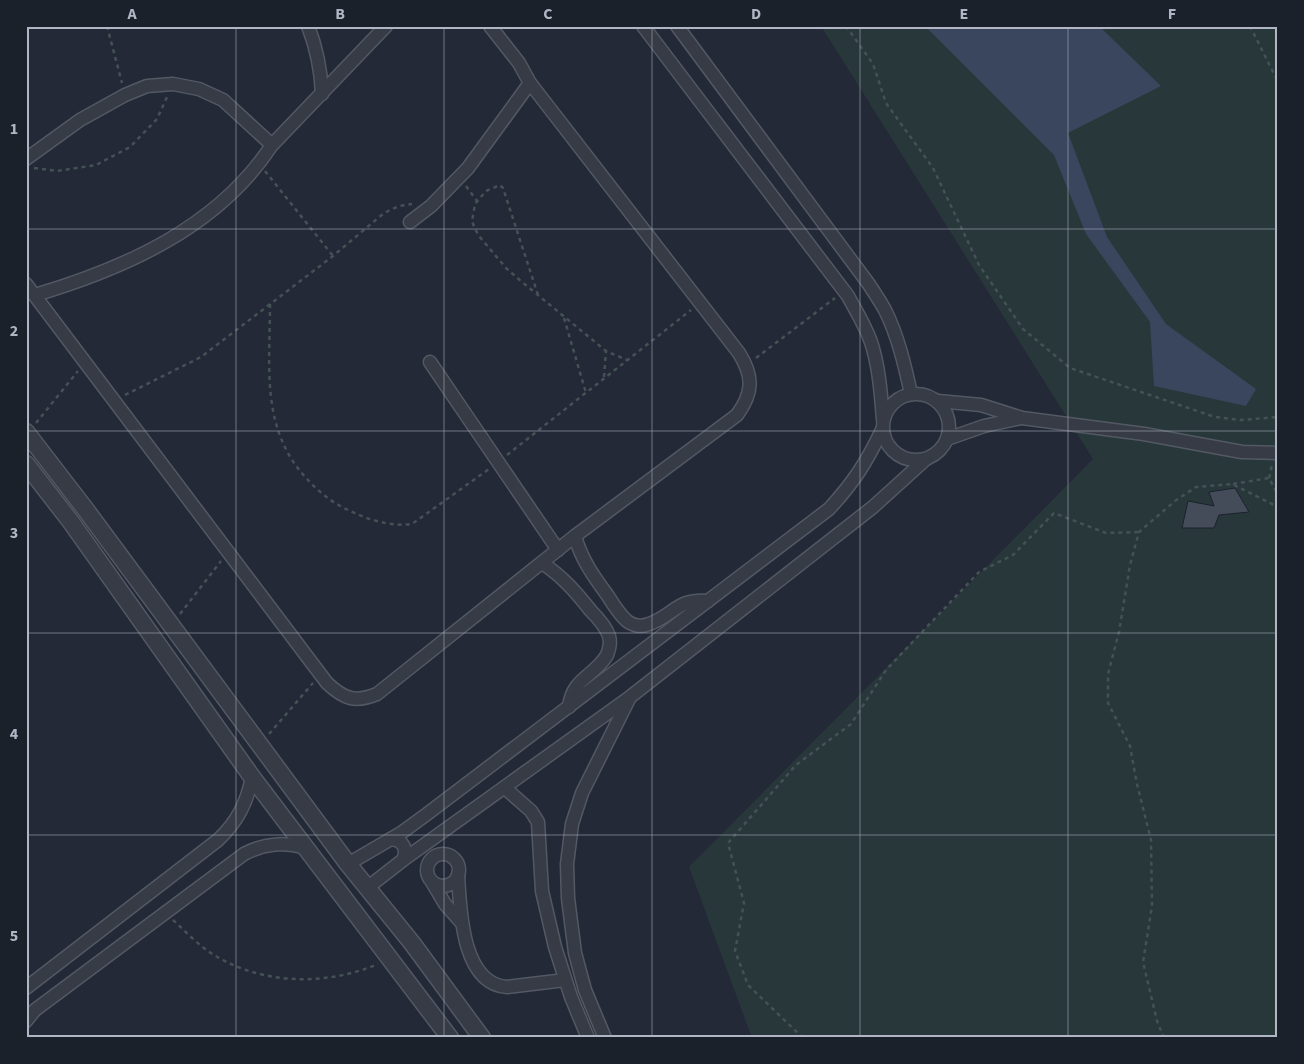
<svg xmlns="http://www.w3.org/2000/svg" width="1304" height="1064" viewBox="0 0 1304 1064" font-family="'Source Sans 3',sans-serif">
<rect width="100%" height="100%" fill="#232936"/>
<!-- green -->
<polygon fill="#27373a" points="821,26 1274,26 1278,34 1278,1038 752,1038 689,867 1093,459"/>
<!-- water -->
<polygon fill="#39465e" points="925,26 1099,26 1161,86 1068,133 1107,237 1166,324 1256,389 1246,406 1154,386 1150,322 1086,234 1054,155"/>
<!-- building -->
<polygon fill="#444c5a" stroke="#1d222d" points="1235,488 1249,512 1219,515 1214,528 1182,528 1188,501 1214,506 1209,492"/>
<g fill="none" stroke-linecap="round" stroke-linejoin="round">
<defs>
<g id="minor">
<path d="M308,26C317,49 321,70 322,94"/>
<path d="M643,26L848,296C856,311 865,325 871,342C879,366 881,394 883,420"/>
<path d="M677,26L868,283C874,292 880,301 885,310C898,336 905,366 911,394"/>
<polyline points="26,159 80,120 125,95 147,86 173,84 199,89 223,100 272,145"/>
<polyline points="410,222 431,206 468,168 530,83"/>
<path d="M26,284L327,683C344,699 355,703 377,694L575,536L737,415C753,393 754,377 739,353L530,83L519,63L490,26"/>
<path d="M35,295C126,268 218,227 272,145L386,26"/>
<polyline points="430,362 558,550"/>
<circle cx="916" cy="427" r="33"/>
<polyline points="938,401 981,405 1022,418 1144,434 1242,452 1278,453"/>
<polyline points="947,439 984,426 1021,418"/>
<path d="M575,536C581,559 594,577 608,596C613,604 619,614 627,621C633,626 642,627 649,624C673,616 677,598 708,601"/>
<path d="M542,563C562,576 576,592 591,611C598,618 606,627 609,636C611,642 609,650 607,655C595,676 572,678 569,707"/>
<polyline points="505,788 531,811 538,822 542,891 555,947 571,997 588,1038"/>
<path d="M391,839C403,840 408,849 403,860"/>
<circle cx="443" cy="870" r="16"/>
<path d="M348,864L401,833L427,814L829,509C854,482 866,463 882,430"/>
<path d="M458,874C460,907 461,984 507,987L565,980"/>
<polyline points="432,882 445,904 461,922"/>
<polyline points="367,888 403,860 630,697 873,507 926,459"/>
<path d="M26,988L218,840C237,822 247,803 252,777"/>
<path d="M26,1021L35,1010L244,854C265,843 284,842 306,848"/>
<polyline points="605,1038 585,990 575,953 568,898 567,864 572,824 582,793 629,699"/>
</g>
<g id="tertiary">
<polyline points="26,432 86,510 348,864 412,943 482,1038"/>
<polyline points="26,464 71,522 252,777 450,1038"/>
</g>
</defs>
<!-- minor casing -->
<use href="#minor" stroke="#535964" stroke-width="15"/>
<!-- tertiary casing -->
<use href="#tertiary" stroke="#535964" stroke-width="19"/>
<!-- path -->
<g stroke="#445256" stroke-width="2.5" stroke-dasharray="4 4" stroke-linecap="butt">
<polyline points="107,26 122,83"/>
<polyline points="846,26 873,64 886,103 933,168 979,265 1023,329 1070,368 1215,417 1241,420 1278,417"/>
<polyline points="1250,26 1278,82"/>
<polyline points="34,168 57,171 96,165 130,147 157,119 167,97"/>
<polyline points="265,171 333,256"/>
<polyline points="466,186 477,201"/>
<polyline points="538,295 503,188 500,185 486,191 475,204 472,221 475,229 479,236 506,268 522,282 606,351 627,360"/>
<path d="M270,304C270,366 260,429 307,479C318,491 331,502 346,509C366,519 389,527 412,524L489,469"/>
<polyline points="564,318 586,393"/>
<polyline points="756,358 835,298"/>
<polyline points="604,377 606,351"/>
<polyline points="125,395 201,357 333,256 384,213 399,206 412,204"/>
<polyline points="36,423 78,371"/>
<polyline points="507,455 691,310"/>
<polyline points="1269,478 1272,465"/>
<polyline points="1233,484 1269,478 1278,495"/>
<polyline points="180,614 221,561"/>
<polyline points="269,734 313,683"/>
<path d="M173,920C186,932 199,946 214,955C263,985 326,986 378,964"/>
<polyline points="803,1038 748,985 735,951 744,903 728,843 796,765 851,724 886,670 979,572 1013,555 1054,513 1106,533 1139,532"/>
<polyline points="1164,1038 1157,1021 1143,962 1152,906 1151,840 1137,784 1130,746 1108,703 1108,674 1119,632 1130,565 1139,532 1175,501 1196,487 1232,484 1278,507"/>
</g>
<!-- minor -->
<use href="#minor" stroke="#363b46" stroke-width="12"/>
<!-- tertiary -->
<use href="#tertiary" stroke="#363b46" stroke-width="16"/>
</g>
<!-- grid -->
<path fill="none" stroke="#b0b6c3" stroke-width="1" stroke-opacity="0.55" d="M236,26V1038M444,26V1038M652,26V1038M860,26V1038M1068,26V1038M26,229H1278M26,431H1278M26,633H1278M26,835H1278"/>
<!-- border -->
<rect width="1304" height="1064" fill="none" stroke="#1b212b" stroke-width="55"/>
<rect x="28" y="28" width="1248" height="1008" fill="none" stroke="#b0b6c3" stroke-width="2"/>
<g font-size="16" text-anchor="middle" font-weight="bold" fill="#b0b6c3">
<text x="132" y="19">A</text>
<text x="340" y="19">B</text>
<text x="548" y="19">C</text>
<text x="756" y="19">D</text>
<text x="964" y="19">E</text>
<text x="1172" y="19">F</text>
<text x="14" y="134">1</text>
<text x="14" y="336">2</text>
<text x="14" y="538">3</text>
<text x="14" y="739">4</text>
<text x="14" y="941">5</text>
</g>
</svg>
